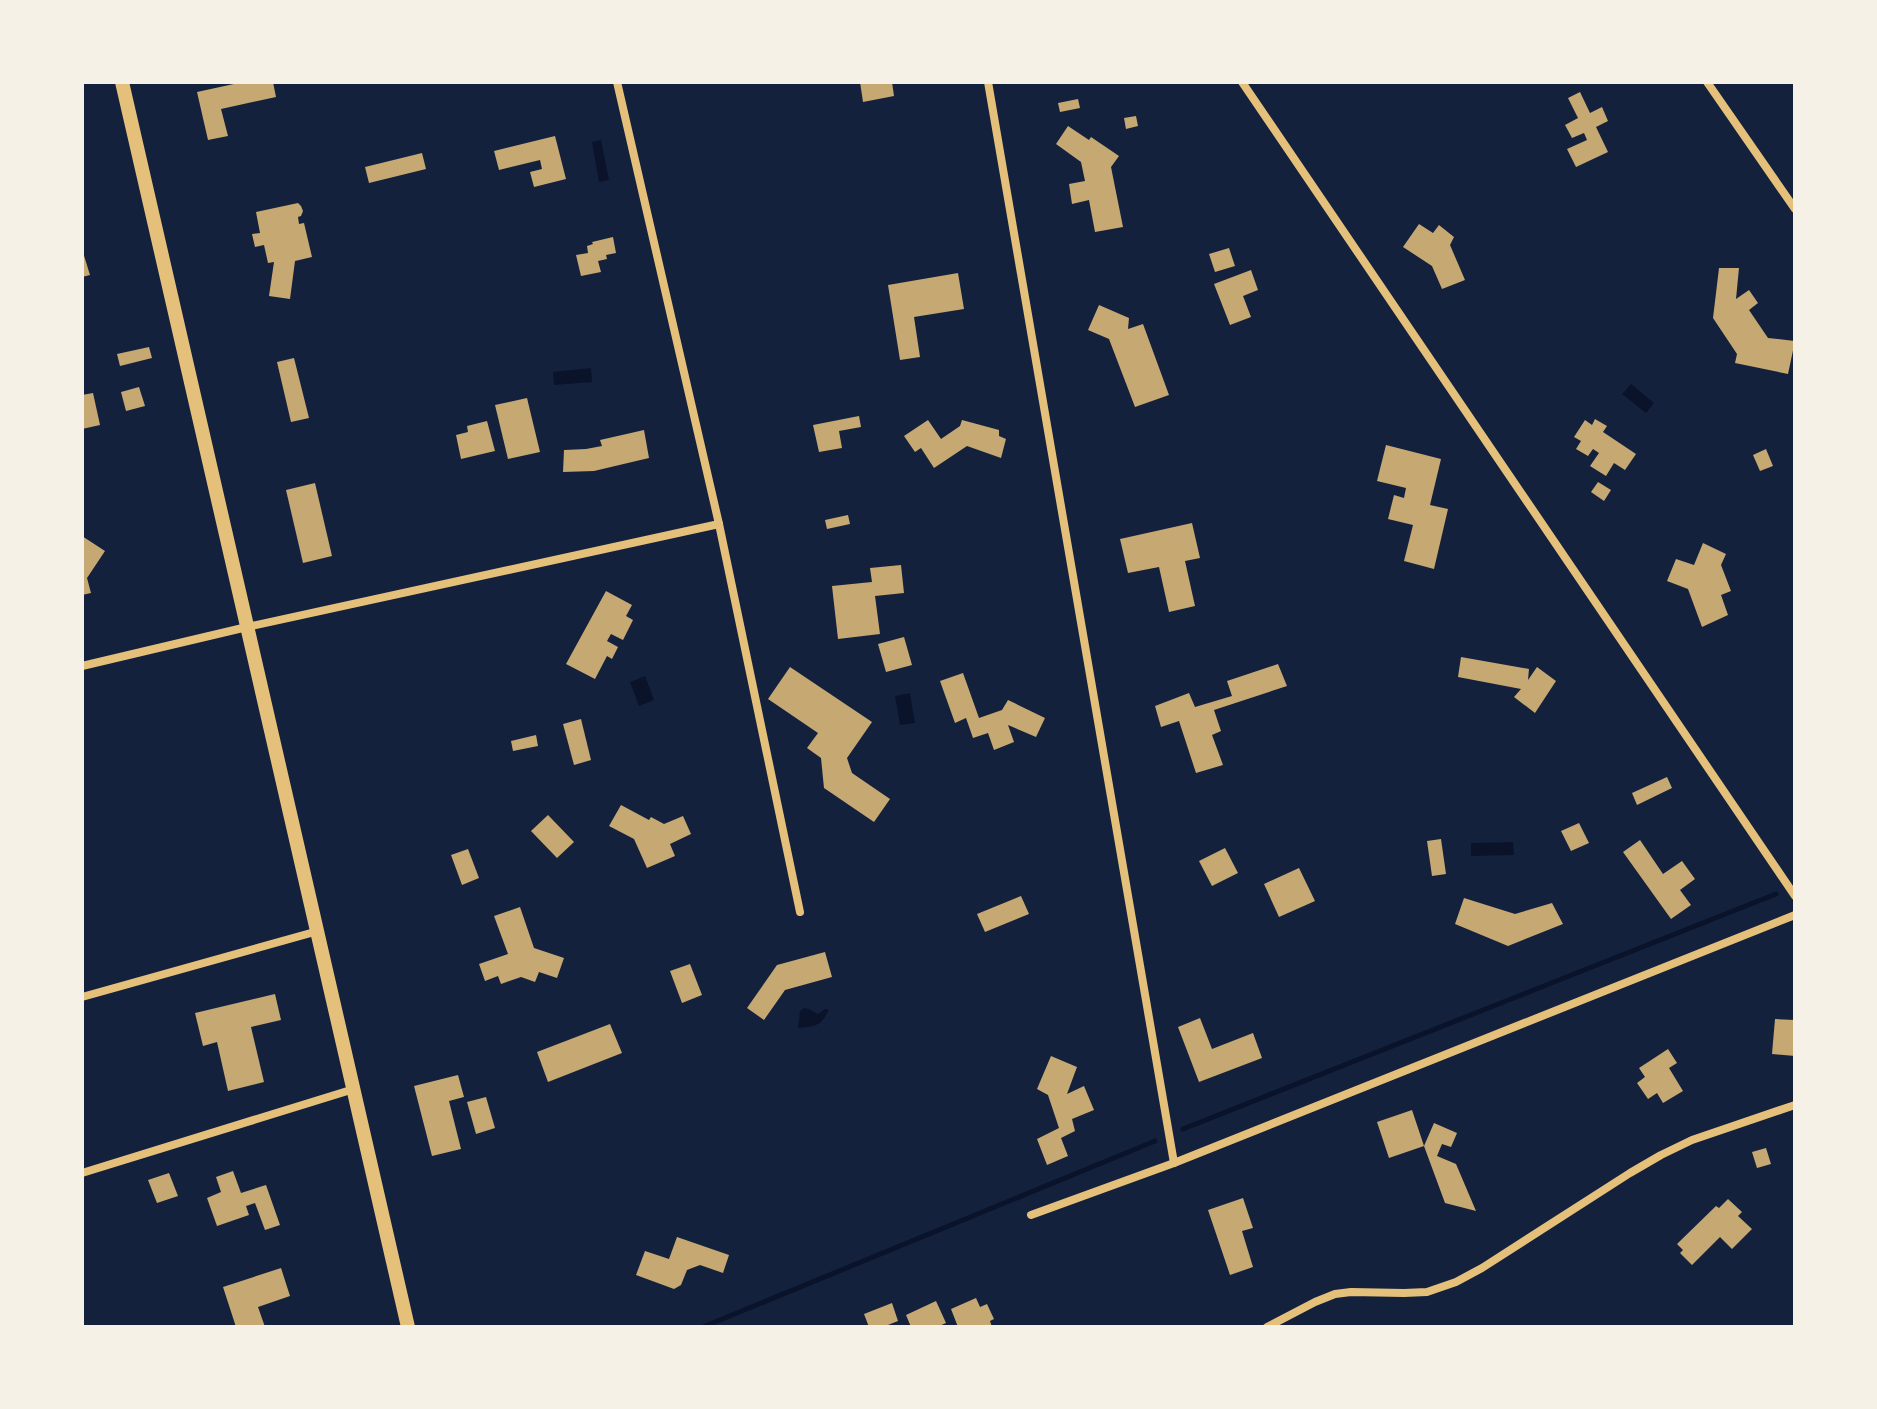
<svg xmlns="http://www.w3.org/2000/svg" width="1877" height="1409" viewBox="0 0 1877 1409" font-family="'Space Grotesk',sans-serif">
<rect width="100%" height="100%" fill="#14213d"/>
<!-- water -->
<g fill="#0b132b">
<polygon points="601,140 609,180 599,182 592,142"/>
<polygon points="591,368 592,382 554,385 553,372"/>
<polygon points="1631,384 1654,403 1646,413 1622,394"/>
<polygon points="645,676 654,700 639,706 630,682"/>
<polygon points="910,693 915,723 900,725 895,696"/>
<polygon points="1513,842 1514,855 1471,856 1471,843"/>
<path d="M804,1008L809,1009L818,1014L825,1009L829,1010C820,1027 816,1026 798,1028L800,1011Z"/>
</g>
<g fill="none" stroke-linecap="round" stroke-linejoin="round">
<!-- stream -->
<g stroke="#0b132b" stroke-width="5">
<polyline points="1183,1129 1776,894"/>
<polyline points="703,1327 1155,1141"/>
</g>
</g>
<!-- building -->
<g fill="#c6a872">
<polygon points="243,82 273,82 276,97 221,109 228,136 208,140 197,92"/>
<polygon points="860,82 892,82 894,96 863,102"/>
<polygon points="1580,92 1590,113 1602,107 1608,121 1596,127 1608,152 1576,167 1567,149 1587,140 1584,133 1572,138 1565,125 1578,118 1568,98"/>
<polygon points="1078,99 1080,108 1060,112 1058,103"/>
<polygon points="1136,116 1138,126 1126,129 1124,118"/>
<polygon points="1068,126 1089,140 1091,137 1119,156 1111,167 1123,227 1095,232 1089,200 1072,204 1069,184 1085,181 1081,162 1056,144"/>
<polygon points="555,136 566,179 534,187 530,172 542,169 540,160 499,170 494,151"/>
<polygon points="422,153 426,169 369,183 365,167"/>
<polygon points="298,203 301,206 303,211 301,216 298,217 299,224 304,223 312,257 295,261 290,299 269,296 274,262 268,263 264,245 255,247 252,234 260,233 256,212"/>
<polygon points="1419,224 1433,233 1439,225 1454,237 1450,245 1465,280 1442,289 1432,266 1403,247"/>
<polygon points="613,237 616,253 606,255 607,259 598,261 601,272 581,276 576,255 588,253 587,246 593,244 592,242"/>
<polygon points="1229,248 1235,266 1215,272 1209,254"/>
<polygon points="82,249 90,275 82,277"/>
<polygon points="1719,268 1739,268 1736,299 1749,290 1758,303 1749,310 1768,338 1795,341 1788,374 1735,363 1737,354 1713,318"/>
<polygon points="1251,270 1258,290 1243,296 1251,317 1230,325 1214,284"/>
<polygon points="958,273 964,309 914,317 920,357 900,360 888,285"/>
<polygon points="1099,305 1129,318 1128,329 1143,324 1169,395 1135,407 1109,339 1088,330"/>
<polygon points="149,347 152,358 120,366 117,354"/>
<polygon points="294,358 309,418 291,422 277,362"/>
<polygon points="139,387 145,406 126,411 121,392"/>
<polygon points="93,393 100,425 82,429 82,395"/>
<polygon points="527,398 540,452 508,459 495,405"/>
<polygon points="859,416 861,427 839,431 842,448 819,452 813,425"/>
<polygon points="1595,419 1607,426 1603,432 1636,454 1625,470 1614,463 1606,476 1590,466 1599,453 1593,449 1588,456 1576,449 1581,441 1574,437 1585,420 1592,425"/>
<polygon points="928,420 941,439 960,426 962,420 999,430 999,436 1006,439 1001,458 967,446 934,468 921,448 915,452 904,436"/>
<polygon points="487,421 495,451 461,459 456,435 468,432 467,426"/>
<polygon points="644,430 649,458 594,471 563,472 564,450 586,449 602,446 600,440"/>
<polygon points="1386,445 1441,459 1430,505 1448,509 1434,569 1404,561 1413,525 1388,519 1394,495 1404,498 1406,488 1377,481"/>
<polygon points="1766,449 1773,466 1760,471 1753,455"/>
<polygon points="1598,482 1611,490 1604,501 1591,492"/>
<polygon points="315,483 332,556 303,563 286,490"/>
<polygon points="848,515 850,524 827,529 825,520"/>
<polygon points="1192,523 1200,558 1185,561 1195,606 1169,612 1159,567 1128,573 1120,539"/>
<polygon points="82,536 105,551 87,578 91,593 82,595"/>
<polygon points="1703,543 1726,554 1721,565 1731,591 1721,595 1728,615 1702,627 1688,589 1667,581 1676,559 1694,565"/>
<polygon points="901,565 904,593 875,596 880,634 838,639 832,586 872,582 870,568"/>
<polygon points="606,591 632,605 626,616 633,620 623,640 611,634 607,641 618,647 612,659 607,656 595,679 566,664"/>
<polygon points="904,637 912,665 886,672 878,644"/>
<polygon points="1461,657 1529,669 1528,680 1537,667 1556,681 1535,713 1514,697 1521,689 1458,677"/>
<polygon points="1278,664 1287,686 1214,710 1221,731 1212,735 1223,765 1196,773 1179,721 1161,727 1155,706 1189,693 1195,707 1232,696 1227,681"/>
<polygon points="790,667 872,722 847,758 852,773 890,799 874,822 824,788 821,758 807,748 818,733 768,699"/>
<polygon points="963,673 979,718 1002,710 1008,700 1045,718 1036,737 1008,725 1014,742 994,750 988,733 973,738 966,718 955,723 940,681"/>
<polygon points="581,719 591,760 574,765 563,724"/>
<polygon points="536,735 538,746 513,751 511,741"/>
<polygon points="1667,777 1672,788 1637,805 1632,793"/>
<polygon points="621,805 649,820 651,817 664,824 683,816 691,834 670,844 675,856 647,868 634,839 609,826"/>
<polygon points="548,815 574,842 557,858 531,831"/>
<polygon points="1579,823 1589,843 1571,851 1561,831"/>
<polygon points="1441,839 1446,874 1432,876 1427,841"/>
<polygon points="1640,840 1663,874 1682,861 1695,879 1680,890 1691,905 1671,919 1623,852"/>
<polygon points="1225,848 1238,873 1212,886 1199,861"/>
<polygon points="468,849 479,878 462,885 451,855"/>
<polygon points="1299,868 1315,901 1279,917 1264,884"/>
<polygon points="1021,896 1029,914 985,932 977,914"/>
<polygon points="1464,898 1515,914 1552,903 1563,924 1508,946 1455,924"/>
<polygon points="520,907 534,948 564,958 557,978 539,972 535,982 521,977 501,984 498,976 485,981 479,964 508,954 494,916"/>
<polygon points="825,952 832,977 785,990 764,1020 747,1008 777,965"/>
<polygon points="690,964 702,995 682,1003 670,971"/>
<polygon points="275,994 281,1020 251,1027 264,1082 228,1091 217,1042 203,1046 195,1013"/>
<polygon points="1200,1018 1212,1049 1253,1033 1262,1058 1199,1082 1178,1027"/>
<polygon points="1775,1019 1795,1020 1795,1056 1772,1054"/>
<polygon points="610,1024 622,1053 548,1082 537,1052"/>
<polygon points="1668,1049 1677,1063 1669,1068 1683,1091 1663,1103 1657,1093 1648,1099 1637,1083 1645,1077 1639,1068"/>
<polygon points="1051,1056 1077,1067 1067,1094 1084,1086 1094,1110 1072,1119 1075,1131 1061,1138 1068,1156 1047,1165 1037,1139 1059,1128 1048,1095 1037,1089"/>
<polygon points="458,1075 464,1097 449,1101 461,1149 432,1156 414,1086"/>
<polygon points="486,1097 495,1128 476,1134 467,1102"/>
<polygon points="1412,1110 1424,1146 1389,1158 1377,1122"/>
<polygon points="1434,1123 1457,1133 1451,1147 1442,1144 1437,1156 1456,1164 1476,1211 1445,1203 1424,1146"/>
<polygon points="1766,1148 1771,1164 1757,1168 1752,1152"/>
<polygon points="233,1171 241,1193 266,1185 280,1225 265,1230 255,1203 246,1206 249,1215 217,1226 207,1198 221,1192 216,1177"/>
<polygon points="169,1173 178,1196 157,1203 148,1180"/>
<polygon points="1243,1198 1253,1228 1242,1231 1253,1267 1230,1275 1208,1210"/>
<polygon points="1728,1199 1742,1212 1738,1216 1752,1229 1732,1249 1720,1237 1692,1265 1680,1253 1683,1250 1677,1244 1716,1206 1719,1208"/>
<polygon points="677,1237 729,1255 723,1273 700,1265 687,1270 681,1285 674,1289 636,1275 645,1251 669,1259"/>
<polygon points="281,1268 290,1296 258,1307 265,1327 236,1327 223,1287"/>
<polygon points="976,1298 980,1307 987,1304 994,1319 990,1321 992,1327 958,1327 951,1309"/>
<polygon points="936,1301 946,1323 937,1327 911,1327 906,1315"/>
<polygon points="892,1303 898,1321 883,1327 869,1327 864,1314"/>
</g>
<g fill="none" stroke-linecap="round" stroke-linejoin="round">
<!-- minor -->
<g stroke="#e5c07b" stroke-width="8">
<polyline points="617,82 719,524 800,912"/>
<polyline points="988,82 1174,1163"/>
<polyline points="1242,82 1795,896"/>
<polyline points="1707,82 1795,209"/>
<polyline points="82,666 247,627 719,524"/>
<polyline points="82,997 318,931"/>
<polyline points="82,1173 354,1089"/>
<polyline points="1031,1215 1174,1163 1795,915"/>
<polyline points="1267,1327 1315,1302 1335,1294 1351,1292 1404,1293 1427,1292 1456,1282 1482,1268 1630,1173 1661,1155 1692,1140 1795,1105"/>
</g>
<!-- secondary -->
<polyline stroke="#e5c07b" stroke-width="14" points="122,82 408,1327"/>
</g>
<!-- border -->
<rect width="1877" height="1409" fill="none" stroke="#f6f1e7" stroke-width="168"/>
</svg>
